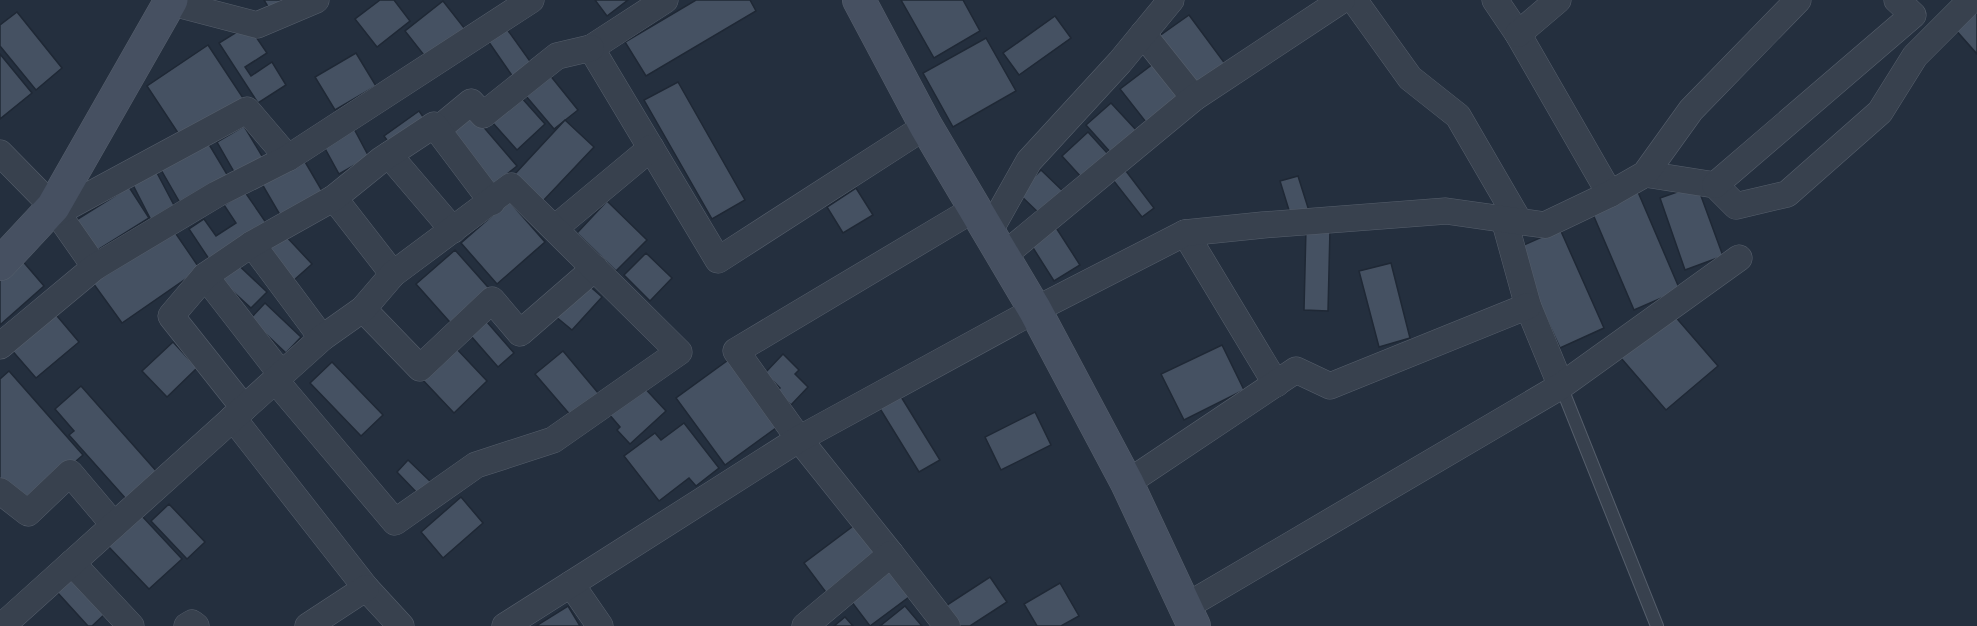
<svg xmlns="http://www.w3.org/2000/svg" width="1977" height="626" viewBox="0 0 1977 626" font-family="'Titillium Web',sans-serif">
<rect width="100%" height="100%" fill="#242f3e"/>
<!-- building -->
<g fill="#455162" stroke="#1f2835" stroke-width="1.5">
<polygon points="264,0 284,0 270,10"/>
<polygon points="380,0 394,0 410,21 377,47 355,19"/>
<polygon points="595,0 628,0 607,16"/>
<polygon points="696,0 750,0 756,11 646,76 625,42"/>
<polygon points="901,0 963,0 980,31 934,58"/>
<polygon points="443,1 465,29 427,59 405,31"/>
<polygon points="1977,7 1977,54 1954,28"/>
<polygon points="17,12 62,68 36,90 0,46 0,25"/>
<polygon points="1189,15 1226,65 1192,90 1155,39"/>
<polygon points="1055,16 1071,38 1019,75 1003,53"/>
<polygon points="248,25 267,53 245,67 251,76 272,62 286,85 258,103 219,43"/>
<polygon points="504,25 532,64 513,77 486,38"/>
<polygon points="986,38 1016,91 953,127 923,73"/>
<polygon points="208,45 245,101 184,142 147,86"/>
<polygon points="356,53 376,86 335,110 315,77"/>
<polygon points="0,54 32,93 0,119"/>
<polygon points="1157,61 1185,98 1149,126 1120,89"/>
<polygon points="545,69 578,110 554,129 520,89"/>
<polygon points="678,82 745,200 712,219 644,100"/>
<polygon points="520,96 545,124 517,150 492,122"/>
<polygon points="1111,103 1137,131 1112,154 1086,125"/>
<polygon points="469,110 517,166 492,186 445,131"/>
<polygon points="419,111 429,125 394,150 384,136"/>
<polygon points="565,120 594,147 542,202 514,175"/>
<polygon points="352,125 369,157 339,174 322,143"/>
<polygon points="244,126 265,161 237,177 217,142"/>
<polygon points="1088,132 1108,154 1082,178 1062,156"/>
<polygon points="207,141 231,181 183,208 160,168"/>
<polygon points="304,160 325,196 283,220 262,184"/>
<polygon points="1041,170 1067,195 1044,218 1018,193"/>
<polygon points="156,171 176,209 152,222 132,183"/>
<polygon points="1126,171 1154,208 1142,217 1113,180"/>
<polygon points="1298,176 1310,214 1292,220 1280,181"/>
<polygon points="1697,185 1723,256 1685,270 1660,198"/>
<polygon points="129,187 149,218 93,253 73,222"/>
<polygon points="856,188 873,215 843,233 827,207"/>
<polygon points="245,192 269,227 213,265 189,229 204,219 216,236 236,223 224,205"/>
<polygon points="1638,192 1680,290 1634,310 1592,212"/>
<polygon points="509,201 545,242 497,284 461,243"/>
<polygon points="607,201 647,240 616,271 577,233"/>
<polygon points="1055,226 1080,265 1054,281 1030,243"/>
<polygon points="172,228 200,269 122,323 93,283"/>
<polygon points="1306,228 1330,229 1328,311 1304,310"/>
<polygon points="1560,229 1604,328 1560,348 1515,249"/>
<polygon points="282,232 312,264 293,281 263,250"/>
<polygon points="455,250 495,295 456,329 416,284"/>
<polygon points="646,253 672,278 650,301 624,275"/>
<polygon points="20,258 44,286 0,325 0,275"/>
<polygon points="232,259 267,292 251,308 216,276"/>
<polygon points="1391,263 1410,338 1379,347 1359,271"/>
<polygon points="585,282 602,297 572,330 555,316"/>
<polygon points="265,303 301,337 286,353 250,319"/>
<polygon points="52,310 79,342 36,378 9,347"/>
<polygon points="480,314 514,353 498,367 464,328"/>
<polygon points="1673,314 1718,366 1666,410 1621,358"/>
<polygon points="173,342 197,368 167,397 142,371"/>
<polygon points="1222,345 1244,390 1184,420 1161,374"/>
<polygon points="454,346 487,381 454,413 420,377"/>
<polygon points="563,351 599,394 572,417 535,374"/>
<polygon points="783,354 799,370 795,374 808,387 791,405 777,391 780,388 765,373"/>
<polygon points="731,358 780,425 725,465 676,398"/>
<polygon points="332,362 383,415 361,436 310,383"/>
<polygon points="9,371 83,455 22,508 0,482 0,379"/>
<polygon points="640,383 666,411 630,444 617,430 620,427 608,413"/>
<polygon points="81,386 158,473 127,500 69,435 74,431 55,409"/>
<polygon points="900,395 940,460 919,472 879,407"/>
<polygon points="1035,412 1051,445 1001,470 985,437"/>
<polygon points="684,423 719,468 696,486 689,478 659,501 624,456 655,433 661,440"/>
<polygon points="408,460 432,483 420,496 397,472"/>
<polygon points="461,497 483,523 443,558 421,532"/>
<polygon points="169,504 205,542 187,559 151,521"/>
<polygon points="141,515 182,559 149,589 108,546"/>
<polygon points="856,524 880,556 828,595 804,563"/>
<polygon points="890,564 913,594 870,626 848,597"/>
<polygon points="990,577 1007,602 970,626 960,626 947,605"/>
<polygon points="73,578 106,613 92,626 88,626 57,592"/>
<polygon points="1060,583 1079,616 1061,626 1037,626 1024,604"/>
<polygon points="568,606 580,626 536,626"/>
<polygon points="905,606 922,626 880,626"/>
<polygon points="845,617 853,626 834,626"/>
</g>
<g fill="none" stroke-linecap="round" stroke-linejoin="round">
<defs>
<polyline id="lane" points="1561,386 1657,626"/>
<g id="street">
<polyline points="665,0 591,48 718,260 926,126"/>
<polyline points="1354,0 1410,78 1458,116 1519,221"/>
<polyline points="1495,0 1518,34 1610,194"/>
<polyline points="169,2 257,25 316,0"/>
<polyline points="1143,34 1194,98"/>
<polyline points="1518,34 1558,0"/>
<polyline points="437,130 471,102 483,115 557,56 591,48"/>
<polyline points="0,153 53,207 95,267"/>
<polyline points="389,155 453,230"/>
<polyline points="1645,174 1715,185 1736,206 1787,194 1880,112 1915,56 1971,0"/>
<polyline points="1715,185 1913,15 1897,0"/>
<polyline points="334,198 393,274"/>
<polyline points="58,212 247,110 288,158"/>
<polyline points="1504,219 1528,306 1561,386"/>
<polyline points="555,228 651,148"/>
<polyline points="989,232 1029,161 1120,62 1171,0"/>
<polyline points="1185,233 1276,384"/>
<polyline points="252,244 322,338"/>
<polyline points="1003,256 1194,98 1342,0"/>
<polyline points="205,276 281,374"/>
<polyline points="363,309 420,368 492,300 520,333 595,268"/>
<polyline points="0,346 95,267 217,194 288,158 531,0"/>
<polyline points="244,408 171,316 205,276 252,244 334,198 381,160 434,125 492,202"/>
<polyline points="233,418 366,588 401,626"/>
<polyline points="1127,483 1296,370 1330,386 1528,306"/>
<polyline points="0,491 28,513 70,473 114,525"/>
<polyline points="891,554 799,439 736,351 974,209"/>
<polyline points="72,563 131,626"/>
<polyline points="571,584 600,626"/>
<polyline points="1185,607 1561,386 1739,258"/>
<polyline points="2,626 322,338 363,309 393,274 511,186 679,352 553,440 476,465 395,522 275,380"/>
<polyline points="187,626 192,623 196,626"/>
<polyline points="308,626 366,588"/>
<polyline points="505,626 799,439 1035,310 1185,233 1263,225 1446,211 1545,225 1610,194 1645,174 1691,110 1798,0"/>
<polyline points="805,626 891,554 947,626"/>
</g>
<g id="secondary">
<polyline points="859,0 926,126 1035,310 1127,483 1194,626"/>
<polyline points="0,264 53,207 171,0"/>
</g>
</defs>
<!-- lane casing -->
<use href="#lane" stroke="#565f6c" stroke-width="14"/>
<!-- street casing -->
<use href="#street" stroke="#565f6c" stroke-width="27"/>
<!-- secondary casing -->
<use href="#secondary" stroke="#565f6c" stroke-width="34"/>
<!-- lane -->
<use href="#lane" stroke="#38414e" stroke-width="12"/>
<!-- street -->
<use href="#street" stroke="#38414e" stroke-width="26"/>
<!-- secondary -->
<use href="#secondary" stroke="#465061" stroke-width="33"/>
</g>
</svg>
